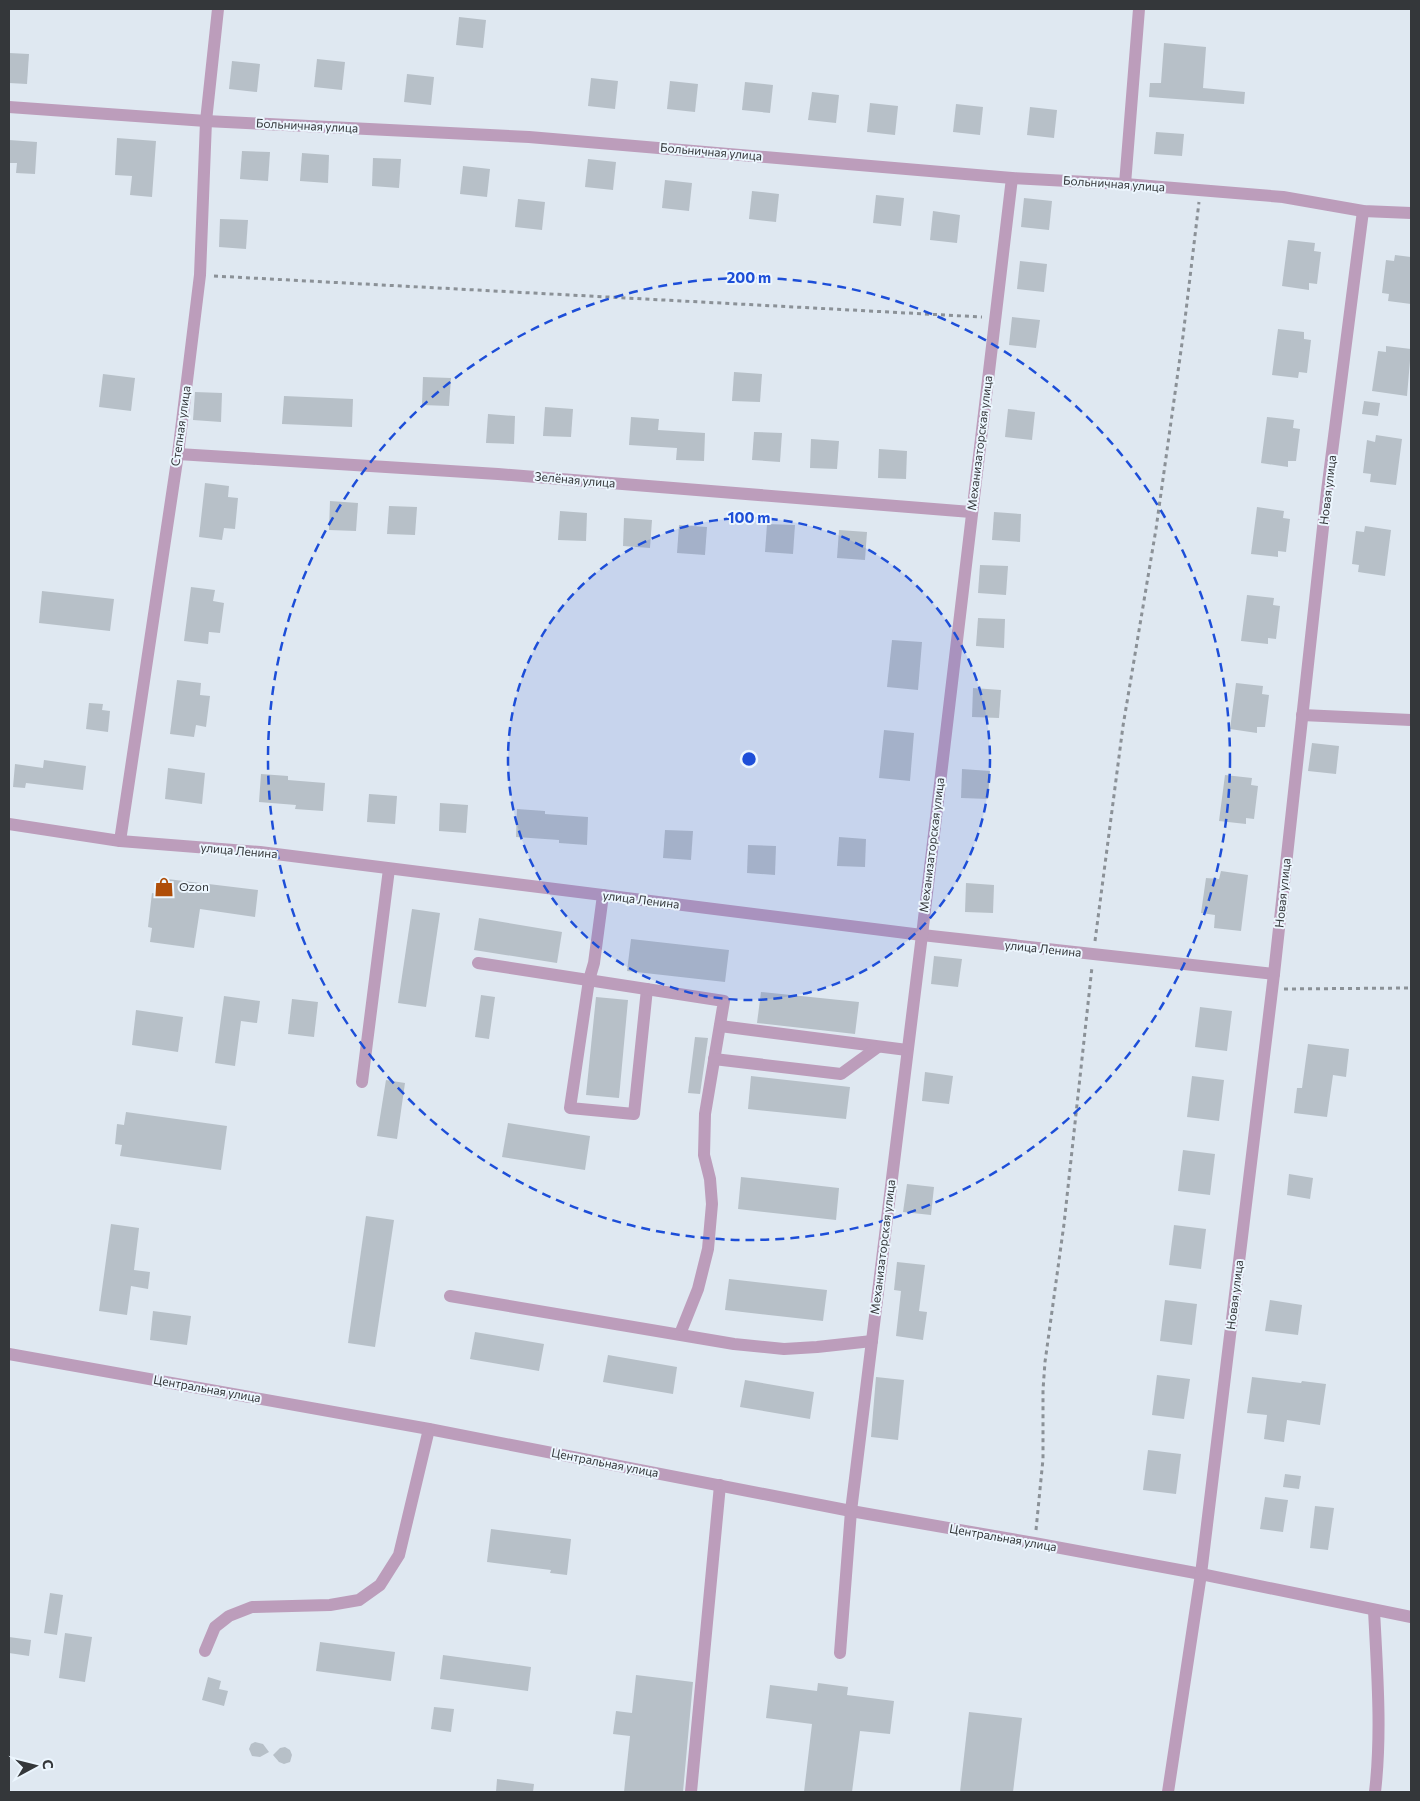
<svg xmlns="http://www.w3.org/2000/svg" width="1420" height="1801" viewBox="0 0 1420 1801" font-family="Commissioner,sans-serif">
<rect width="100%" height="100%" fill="#dfe8f1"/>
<!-- building -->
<g fill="#b7c0c8">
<polygon points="459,17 486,20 483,48 456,45"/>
<polygon points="1164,43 1206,47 1203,88 1245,92 1244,104 1149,97 1150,83 1161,83"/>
<polygon points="9,53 29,54 27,84 9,83"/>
<polygon points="317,59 345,62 342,90 314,87"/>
<polygon points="232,61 260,64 257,92 229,89"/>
<polygon points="407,74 434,77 431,105 404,102"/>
<polygon points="591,78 618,81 615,109 588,106"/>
<polygon points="670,81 698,84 695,112 667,109"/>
<polygon points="745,82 773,85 770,113 742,110"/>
<polygon points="812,92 839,95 836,123 808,120"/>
<polygon points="870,103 898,106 895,135 867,132"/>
<polygon points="956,104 983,107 980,135 953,132"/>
<polygon points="1030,107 1057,110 1054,138 1027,135"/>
<polygon points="1156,132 1184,134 1182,156 1154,154"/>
<polygon points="117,138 156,141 152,197 130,195 132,176 115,175"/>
<polygon points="9,140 37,142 35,174 16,173 17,163 9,163"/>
<polygon points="242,151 270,152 268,181 240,179"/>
<polygon points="302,153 329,155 328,183 300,181"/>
<polygon points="373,158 401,159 399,188 372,186"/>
<polygon points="588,159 616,162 613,190 585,187"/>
<polygon points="463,166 490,169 487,197 460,194"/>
<polygon points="665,180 692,183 689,211 662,208"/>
<polygon points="752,191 779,194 776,222 749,219"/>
<polygon points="876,195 904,198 901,226 873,223"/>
<polygon points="1024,198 1052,201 1049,230 1021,227"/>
<polygon points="518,199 545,202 542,230 515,227"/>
<polygon points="933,211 960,215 957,243 930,240"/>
<polygon points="220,219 248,220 246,249 219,247"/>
<polygon points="1288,240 1315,243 1314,251 1321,252 1317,284 1309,283 1309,290 1282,286"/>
<polygon points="1395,255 1411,257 1411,304 1388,301 1389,294 1382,293 1386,260 1394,261"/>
<polygon points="1020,261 1047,264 1044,292 1017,289"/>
<polygon points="1012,317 1040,320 1036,348 1009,345"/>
<polygon points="1278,329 1304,332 1304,339 1311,340 1307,373 1299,372 1298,378 1272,375"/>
<polygon points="1386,346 1411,349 1407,396 1372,391 1378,351 1386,352"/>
<polygon points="734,372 762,374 760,402 732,401"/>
<polygon points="103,374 135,378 131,411 99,407"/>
<polygon points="423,377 451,378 449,406 422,405"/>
<polygon points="195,392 222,393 221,422 193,420"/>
<polygon points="284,396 353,399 352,427 282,424"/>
<polygon points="1364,401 1380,403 1378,416 1362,414"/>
<polygon points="545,407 573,409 571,437 543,436"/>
<polygon points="1008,409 1035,412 1032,440 1005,437"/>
<polygon points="488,414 515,416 514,444 486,443"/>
<polygon points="631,417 659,419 658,430 705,433 704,461 676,460 677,448 629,445"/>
<polygon points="1267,417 1294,420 1293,428 1300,429 1296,461 1288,461 1288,467 1261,463"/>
<polygon points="754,432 782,433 780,462 752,460"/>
<polygon points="1376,435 1402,439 1396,485 1370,482 1371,474 1363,473 1367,440 1375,442"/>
<polygon points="811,439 839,441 837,469 810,468"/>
<polygon points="879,449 907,451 906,479 878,478"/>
<polygon points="205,483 229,486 228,497 238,498 235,529 224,528 222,540 199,537"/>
<polygon points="330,501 358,503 356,531 329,530"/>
<polygon points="389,506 417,507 415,535 387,534"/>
<polygon points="1257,507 1284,511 1283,518 1290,519 1286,552 1278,551 1278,557 1251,554"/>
<polygon points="560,511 587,513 586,541 558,540"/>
<polygon points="994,512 1021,514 1020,542 992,540"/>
<polygon points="624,518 652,520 650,548 623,546"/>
<polygon points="767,524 795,525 793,554 765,552"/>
<polygon points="679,525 707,527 705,555 677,553"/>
<polygon points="1365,526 1391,530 1385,576 1358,572 1359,565 1352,564 1356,531 1364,532"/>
<polygon points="839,530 867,532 865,560 837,558"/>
<polygon points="980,565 1008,566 1006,595 978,593"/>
<polygon points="191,587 215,590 213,601 224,603 220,633 209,632 208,644 184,641"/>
<polygon points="42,591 114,599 110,631 39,623"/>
<polygon points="1247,595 1274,598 1273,605 1280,606 1276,639 1268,638 1268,644 1241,641"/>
<polygon points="978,618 1005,619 1004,648 976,646"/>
<polygon points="892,640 922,642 918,690 887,687"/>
<polygon points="177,680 201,683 200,695 210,696 206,727 196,725 194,737 170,734"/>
<polygon points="1236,683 1263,686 1262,694 1269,695 1265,727 1257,727 1257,733 1230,729"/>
<polygon points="973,688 1001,690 999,718 972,717"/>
<polygon points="89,703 103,704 102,710 110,711 108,732 86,729"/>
<polygon points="884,730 914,733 910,781 879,778"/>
<polygon points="1312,743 1339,746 1336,774 1308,771"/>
<polygon points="44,760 86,766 83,790 26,783 25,788 13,787 15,764 43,768"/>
<polygon points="168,768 205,773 202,804 165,799"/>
<polygon points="962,769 990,771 988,799 961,798"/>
<polygon points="261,774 288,776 288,780 325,783 323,811 295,809 296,805 259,802"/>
<polygon points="1225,775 1252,778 1251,785 1258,786 1254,819 1246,818 1246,824 1219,821"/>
<polygon points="369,794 397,796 395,824 367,822"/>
<polygon points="440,803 468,805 466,833 439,831"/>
<polygon points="517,809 545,811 545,814 588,817 587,845 559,843 559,840 516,837"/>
<polygon points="665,830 693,831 691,860 663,858"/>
<polygon points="839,837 866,839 865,867 837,866"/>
<polygon points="748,845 776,846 775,875 747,873"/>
<polygon points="1221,871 1248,875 1241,931 1214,928 1215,915 1201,913 1206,878 1219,879"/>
<polygon points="159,878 258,890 255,917 200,909 194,948 150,942 152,928 148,927 152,893 157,894"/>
<polygon points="966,883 994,885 993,913 965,912"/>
<polygon points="412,909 440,913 426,1007 398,1003"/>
<polygon points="479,918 562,932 557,963 474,950"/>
<polygon points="631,939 729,950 725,982 627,971"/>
<polygon points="934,956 962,959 958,987 931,984"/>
<polygon points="761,992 859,1002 855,1034 757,1023"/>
<polygon points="481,995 495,997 489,1039 475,1037"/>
<polygon points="224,996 260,1001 257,1023 241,1021 235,1066 215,1063"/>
<polygon points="596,997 628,1000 619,1098 586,1095"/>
<polygon points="292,999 318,1002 314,1037 288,1034"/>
<polygon points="1200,1007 1232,1011 1227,1051 1195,1047"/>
<polygon points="136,1010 183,1017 178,1052 132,1045"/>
<polygon points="695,1037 708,1038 700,1094 688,1093"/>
<polygon points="1308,1044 1349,1049 1346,1077 1333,1075 1327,1117 1294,1113 1297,1088 1302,1088"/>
<polygon points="925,1072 953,1076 949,1104 922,1101"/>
<polygon points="751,1076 850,1087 846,1119 748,1109"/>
<polygon points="1192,1076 1224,1080 1219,1121 1187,1117"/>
<polygon points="386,1080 405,1083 397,1139 377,1136"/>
<polygon points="126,1112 227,1126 221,1170 120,1156 122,1145 115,1144 117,1124 124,1125"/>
<polygon points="508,1123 590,1136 585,1170 502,1157"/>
<polygon points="1183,1150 1215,1154 1210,1195 1178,1191"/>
<polygon points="1289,1174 1313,1178 1310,1199 1287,1195"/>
<polygon points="741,1177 839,1188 836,1220 738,1209"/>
<polygon points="907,1184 934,1187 931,1215 903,1212"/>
<polygon points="366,1216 394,1220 375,1347 348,1343"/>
<polygon points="111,1224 139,1228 134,1270 150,1272 148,1289 131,1286 127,1315 99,1311"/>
<polygon points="1174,1225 1206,1229 1201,1269 1169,1265"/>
<polygon points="897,1262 925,1265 919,1311 927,1312 923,1340 896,1336 901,1291 894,1290"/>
<polygon points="729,1279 827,1290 823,1321 725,1310"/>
<polygon points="1165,1300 1197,1304 1192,1345 1160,1341"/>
<polygon points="1270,1300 1302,1305 1298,1335 1265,1331"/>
<polygon points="153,1311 191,1316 187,1345 150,1340"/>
<polygon points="475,1332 544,1344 539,1371 470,1359"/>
<polygon points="608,1355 677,1367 673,1394 603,1382"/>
<polygon points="1157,1375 1190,1379 1184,1419 1152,1415"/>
<polygon points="876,1377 904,1380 898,1440 871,1437"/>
<polygon points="1252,1377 1301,1383 1302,1381 1326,1384 1320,1425 1287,1420 1284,1442 1264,1439 1267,1415 1247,1413"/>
<polygon points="745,1380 814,1392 810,1419 740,1407"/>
<polygon points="1148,1450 1181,1454 1176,1494 1143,1490"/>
<polygon points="1285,1474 1301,1476 1299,1489 1283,1487"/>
<polygon points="1265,1497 1288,1500 1283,1532 1260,1529"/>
<polygon points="1315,1506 1334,1508 1328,1550 1310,1548"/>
<polygon points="491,1529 571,1539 567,1575 550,1573 551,1570 487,1562"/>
<polygon points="50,1593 63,1595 57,1635 44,1633"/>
<polygon points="65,1633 92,1637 85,1682 59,1678"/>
<polygon points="9,1637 31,1640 29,1656 9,1653"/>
<polygon points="320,1642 395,1652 391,1681 316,1671"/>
<polygon points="443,1655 531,1667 528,1691 440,1679"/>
<polygon points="636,1675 693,1682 683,1792 624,1792 630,1736 613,1734 616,1711 632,1713"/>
<polygon points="208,1677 221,1681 219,1689 228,1691 224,1706 202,1700"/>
<polygon points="818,1683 848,1687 847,1695 894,1701 890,1734 860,1731 852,1792 804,1792 812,1724 766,1718 770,1685 817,1691"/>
<polygon points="434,1707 454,1709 451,1732 431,1729"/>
<polygon points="969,1712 1022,1718 1013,1792 960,1792"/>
<polygon points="255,1742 263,1744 269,1752 260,1757 252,1756 249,1749 251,1744"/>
<polygon points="285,1747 290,1750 292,1755 290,1762 284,1764 279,1762 273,1755 280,1748"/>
<polygon points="497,1779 534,1784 533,1792 496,1792"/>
</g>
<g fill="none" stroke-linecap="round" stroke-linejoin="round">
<!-- path -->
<g stroke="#8b9197" stroke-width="3" stroke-dasharray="4 4" stroke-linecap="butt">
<polyline points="214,276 982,317"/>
<polyline points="1095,941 1123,726 1156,529 1183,336 1199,202"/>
<polyline points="1284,989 1411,988"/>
<polyline points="1036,1530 1043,1459 1043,1390 1045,1362 1064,1224 1092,967"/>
</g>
<!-- minor -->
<g stroke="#bc9dbb" stroke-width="12">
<polyline points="9,107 206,121 529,137 1012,178 1125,184 1283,197 1363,211 1411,213"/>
<polyline points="1125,184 1139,9"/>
<polyline points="178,454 498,474 971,512"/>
<polyline points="1302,715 1411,720"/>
<polyline points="9,824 120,841 260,852 922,935 1274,974"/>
<polyline points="120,841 178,454 200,275 206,121 218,9"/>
<polyline points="603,895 594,963 589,980 570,1108 634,1114 647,989"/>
<polyline points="478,963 724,1001 705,1114 704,1155 710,1179 712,1204 708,1249 698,1289 680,1334"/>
<polyline points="720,1026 907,1050"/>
<polyline points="714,1059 841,1074 878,1047"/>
<polyline points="362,1082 389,869"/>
<polyline points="450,1296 734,1344 784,1349 817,1347 872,1341"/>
<polyline points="9,1354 429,1429 851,1511 1034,1543 1201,1574 1411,1617"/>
<path d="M1374,1610C1377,1671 1382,1732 1375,1792"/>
<polyline points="205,1651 215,1627 229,1616 252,1607 330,1605 359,1600 380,1585 399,1555 429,1429"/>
<polyline points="840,1653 851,1511 922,935 1012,178"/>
<polyline points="691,1792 720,1485"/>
<polyline points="1168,1792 1201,1574 1274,974 1327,491 1363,211"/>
</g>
</g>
<!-- distance rings -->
<circle cx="749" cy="759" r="241" fill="#1d4ed8" fill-opacity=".12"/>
<g fill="none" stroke="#1d4ed8" stroke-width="2.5" stroke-dasharray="9 6">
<circle cx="749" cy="759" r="241"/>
<circle cx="749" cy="759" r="481"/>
</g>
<!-- icons -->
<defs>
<symbol id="shop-bare" viewBox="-9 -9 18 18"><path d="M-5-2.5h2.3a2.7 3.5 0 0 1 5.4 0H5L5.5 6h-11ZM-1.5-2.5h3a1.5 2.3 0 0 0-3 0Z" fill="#af4e09" stroke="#ecf6fe" stroke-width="2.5" paint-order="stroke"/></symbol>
</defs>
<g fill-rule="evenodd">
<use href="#shop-bare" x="150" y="873" width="28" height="28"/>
</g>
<g text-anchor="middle" stroke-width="4" stroke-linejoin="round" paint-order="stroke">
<!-- street labels -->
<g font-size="12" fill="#34373a" stroke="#ecf6fe">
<text transform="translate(307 126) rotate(3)" y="4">Больничная улица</text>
<text transform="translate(711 152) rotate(5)" y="4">Больничная улица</text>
<text transform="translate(1114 184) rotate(4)" y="4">Больничная улица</text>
<text transform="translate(181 426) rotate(-82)" y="4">Степная улица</text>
<text transform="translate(980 443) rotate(-83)" y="4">Механизаторская улица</text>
<text transform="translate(575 480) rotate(5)" y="4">Зелёная улица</text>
<text transform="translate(1328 490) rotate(-83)" y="4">Новая улица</text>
<text transform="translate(932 845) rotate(-83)" y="4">Механизаторская улица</text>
<text transform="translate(239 851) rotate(5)" y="4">улица Ленина</text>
<text transform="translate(1283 893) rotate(-84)" y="4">Новая улица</text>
<text transform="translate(641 900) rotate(7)" y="4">улица Ленина</text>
<text transform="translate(1043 949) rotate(6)" y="4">улица Ленина</text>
<text transform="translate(883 1247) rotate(-83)" y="4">Механизаторская улица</text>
<text transform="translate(1235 1295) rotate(-83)" y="4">Новая улица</text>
<text transform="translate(207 1389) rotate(10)" y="4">Центральная улица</text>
<text transform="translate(605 1463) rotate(11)" y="4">Центральная улица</text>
<text transform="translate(1003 1538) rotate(10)" y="4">Центральная улица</text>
</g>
<!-- poi labels -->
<g font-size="12" fill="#34373a" stroke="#ecf6fe" text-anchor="start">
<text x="179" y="891">Ozon</text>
</g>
</g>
<circle cx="749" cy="759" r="8" fill="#1d4ed8" stroke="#ecf6fe" stroke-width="2.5"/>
<g font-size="15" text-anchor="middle" font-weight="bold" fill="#1d4ed8" stroke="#ecf6fe" stroke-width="4" stroke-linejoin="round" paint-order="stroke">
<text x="749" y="283">200 m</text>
<text x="749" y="523">100 m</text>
</g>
<!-- border -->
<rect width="1420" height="1801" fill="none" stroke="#34373a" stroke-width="20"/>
<!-- north arrow -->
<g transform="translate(35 1766) rotate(83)" stroke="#ecf6fe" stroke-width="4" paint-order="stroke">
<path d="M0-4L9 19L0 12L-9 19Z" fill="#34373a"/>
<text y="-8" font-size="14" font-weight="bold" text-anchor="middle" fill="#34373a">С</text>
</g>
</svg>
